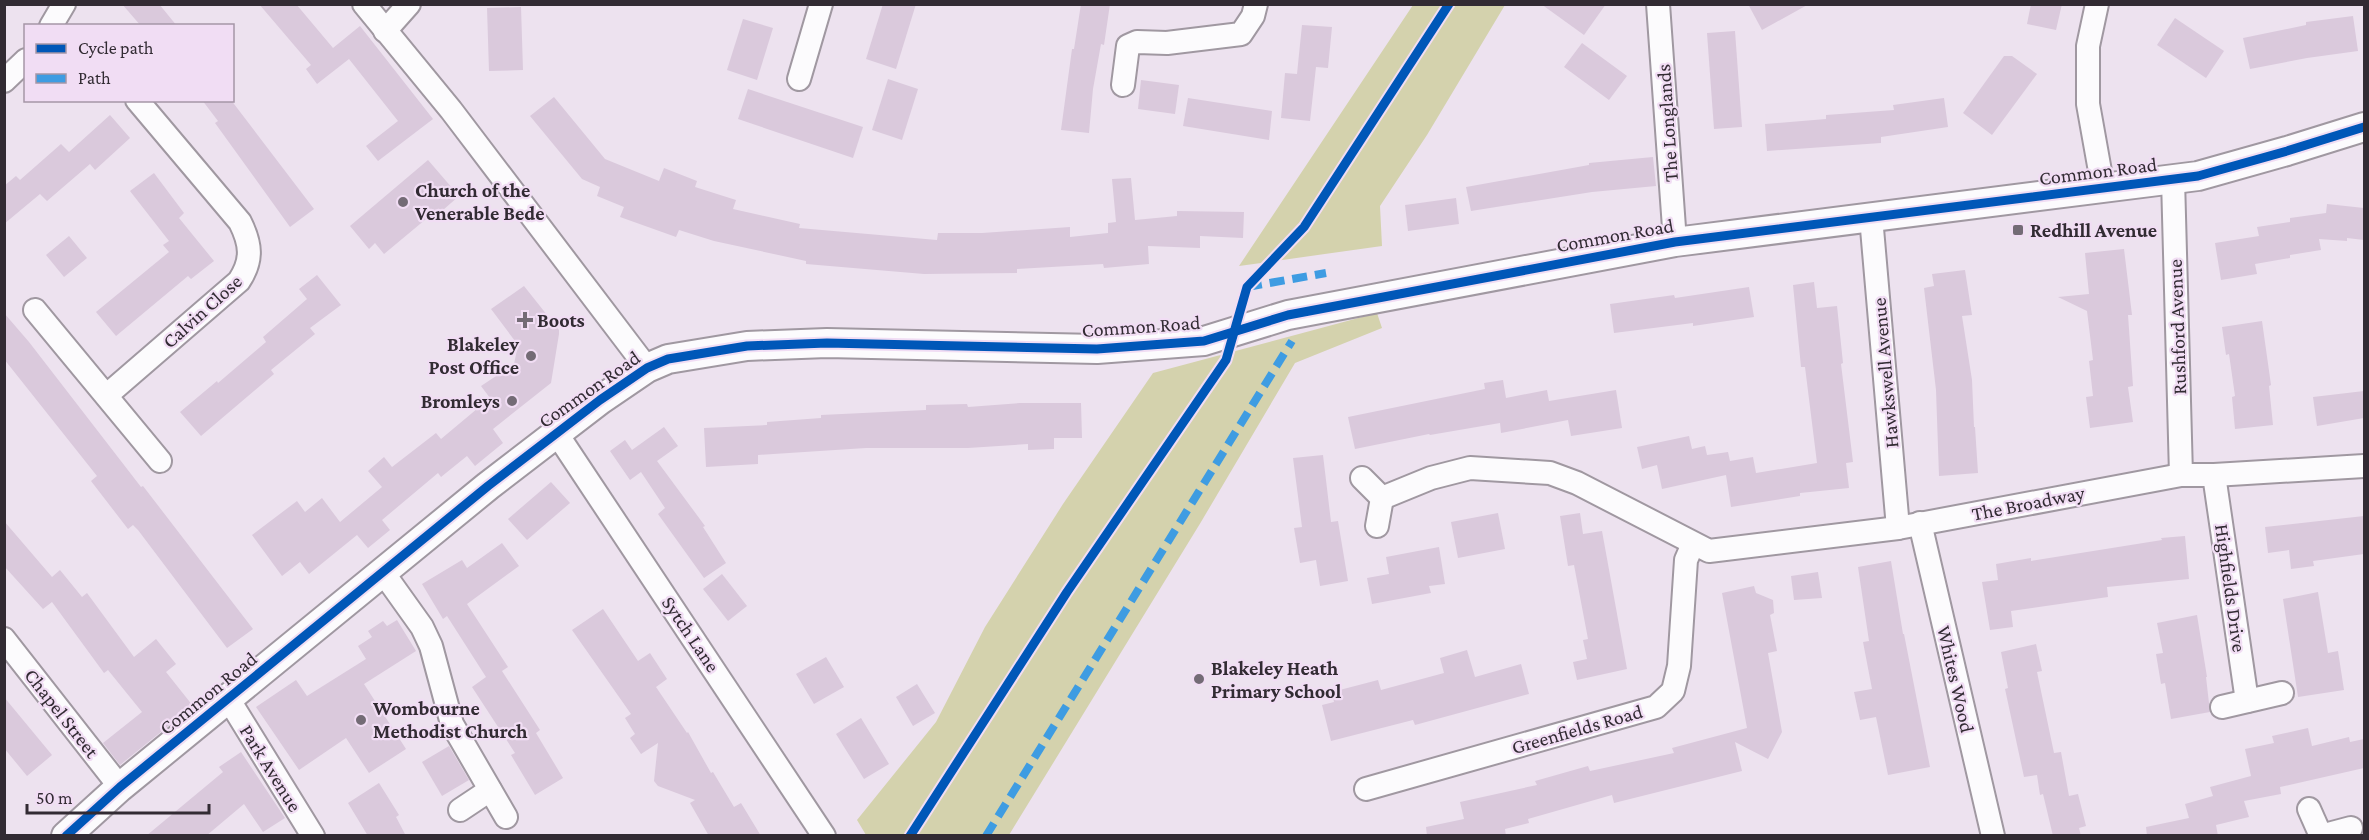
<svg xmlns="http://www.w3.org/2000/svg" width="2369" height="840" viewBox="0 0 2369 840" font-family="'Crimson Pro',serif">
<rect width="100%" height="100%" fill="#ede2ef"/>
<!-- green -->
<g fill="#d4d2ad">
<polygon points="1413,5 1505,5 1427,135 1380,206 1382,246 1239,266"/>
<polygon points="1377,313 1382,328 1295,363 1201,522 1009,835 866,835 857,820 936,722 985,627 1063,504 1153,373"/>
</g>
<!-- building -->
<g fill="#dac9dc">
<polygon points="122,4 159,4 177,26 141,26"/>
<polygon points="259,4 296,4 333,48 360,26 433,119 378,161 366,146 398,121 349,59 317,84 306,69 311,65"/>
<polygon points="883,4 916,4 896,69 866,59"/>
<polygon points="1081,4 1110,4 1104,45 1101,44 1093,89 1089,133 1061,130 1072,49 1074,49"/>
<polygon points="1541,4 1606,4 1584,35"/>
<polygon points="1748,4 1809,4 1762,30"/>
<polygon points="2031,4 2062,4 2056,30 2027,24"/>
<polygon points="521,7 523,70 489,71 487,8"/>
<polygon points="2353,16 2358,51 2307,58 2250,69 2243,38 2306,25 2306,22"/>
<polygon points="2175,18 2224,51 2206,78 2157,45"/>
<polygon points="743,19 773,28 757,80 727,70"/>
<polygon points="1302,25 1332,27 1328,68 1316,67 1310,121 1281,118 1285,73 1297,74"/>
<polygon points="1735,31 1742,127 1714,129 1707,33"/>
<polygon points="1582,43 1627,76 1609,100 1564,67"/>
<polygon points="2004,56 2012,56 2037,74 1992,135 1963,113"/>
<polygon points="888,79 918,89 902,140 872,130"/>
<polygon points="1141,80 1179,85 1175,114 1138,109"/>
<polygon points="748,89 863,127 853,158 738,119"/>
<polygon points="554,97 605,159 659,181 664,168 697,181 695,187 736,200 733,209 800,224 799,228 937,240 938,233 982,233 1070,227 1070,237 1108,233 1108,223 1116,222 1112,179 1131,178 1135,220 1177,216 1177,211 1244,212 1243,238 1200,236 1200,248 1148,246 1149,264 1104,268 1103,264 1017,269 1017,273 924,274 806,264 806,261 714,241 679,230 676,237 620,217 624,207 597,196 600,187 582,179 530,116"/>
<polygon points="1188,98 1272,111 1269,140 1183,126"/>
<polygon points="1944,98 1948,127 1881,137 1881,143 1767,151 1765,124 1826,119 1826,115 1894,110 1893,105"/>
<polygon points="202,100 231,100 314,209 290,227 215,123 218,121"/>
<polygon points="110,115 130,138 95,170 90,164 47,201 40,194 4,224 4,186 16,176 20,180 61,144 69,152"/>
<polygon points="1653,157 1656,186 1592,192 1471,211 1466,187 1589,165 1589,163"/>
<polygon points="428,160 459,196 435,217 432,214 384,254 375,243 369,249 350,226"/>
<polygon points="154,173 184,213 179,218 214,261 191,279 188,276 116,336 96,312 169,252 163,245 169,241 130,191"/>
<polygon points="1456,198 1459,224 1408,231 1405,205"/>
<polygon points="2327,204 2364,208 2364,240 2347,238 2347,241 2319,239 2321,250 2290,255 2290,258 2255,264 2257,274 2221,280 2215,243 2259,236 2257,227 2290,222 2290,218 2326,213"/>
<polygon points="69,236 87,258 64,277 46,255"/>
<polygon points="2124,249 2132,315 2128,315 2133,386 2128,387 2133,422 2090,428 2086,397 2093,396 2089,361 2093,360 2087,311 2058,297 2089,294 2085,253"/>
<polygon points="1965,270 1972,315 1962,316 1972,380 1974,427 1975,427 1978,473 1939,476 1936,390 1924,288 1934,286 1932,274"/>
<polygon points="317,275 341,305 310,328 315,334 271,370 274,374 201,436 180,412 217,381 218,383 266,342 263,337 307,299 299,289"/>
<polygon points="1814,282 1817,308 1837,306 1843,363 1841,364 1853,462 1846,463 1849,488 1800,493 1800,496 1731,507 1726,475 1662,489 1657,465 1642,469 1637,447 1689,436 1692,449 1705,446 1707,455 1728,452 1730,461 1753,457 1756,473 1817,463 1805,367 1801,367 1793,285"/>
<polygon points="524,286 559,330 559,334 551,383 493,429 503,443 475,466 467,456 441,477 438,473 382,520 390,530 368,548 357,535 309,574 300,562 282,576 252,535 297,501 305,512 322,498 340,522 382,487 368,471 384,457 392,467 436,433 441,439 490,398 481,386 514,364 518,345 491,309"/>
<polygon points="1749,287 1754,317 1693,326 1693,323 1614,333 1610,304 1674,295 1675,298"/>
<polygon points="4,313 29,342 141,487 143,486 253,629 227,648 138,530 133,525 128,529 91,481 97,476 4,359"/>
<polygon points="2262,321 2271,385 2269,386 2273,425 2235,429 2232,397 2235,396 2229,354 2226,355 2222,327"/>
<polygon points="1503,380 1506,398 1547,390 1549,401 1616,390 1622,428 1571,436 1568,420 1501,433 1500,423 1430,435 1429,434 1355,449 1348,417 1485,389 1484,383"/>
<polygon points="2364,391 2364,418 2317,426 2313,397"/>
<polygon points="1020,403 1081,403 1082,438 1054,438 1054,449 1028,450 1028,444 968,448 866,448 758,455 758,464 706,467 704,428 767,425 767,422 821,418 821,415 926,410 926,405 967,404 968,407"/>
<polygon points="664,427 678,446 657,461 705,526 703,527 726,563 704,578 658,514 665,508 641,472 630,480 610,451 625,440 632,450"/>
<polygon points="1323,455 1331,522 1338,521 1348,581 1320,586 1316,560 1300,563 1294,528 1302,527 1293,458"/>
<polygon points="551,482 570,503 527,540 508,519"/>
<polygon points="1498,513 1505,549 1458,558 1451,522"/>
<polygon points="1580,513 1583,534 1602,531 1627,669 1577,680 1573,662 1587,659 1583,640 1588,639 1574,565 1568,566 1560,516"/>
<polygon points="2364,516 2364,554 2313,561 2314,566 2291,569 2289,550 2268,553 2265,527"/>
<polygon points="4,521 52,577 60,570 82,597 87,593 134,657 156,639 176,664 166,672 193,706 120,765 103,743 142,712 108,670 104,673 52,602 43,609 4,566"/>
<polygon points="2185,536 2189,579 2107,587 2108,597 2011,611 2013,627 1990,630 1982,582 1998,580 1996,564 2031,558 2031,561 2162,540 2161,538"/>
<polygon points="502,543 519,566 467,604 508,667 502,671 540,730 536,733 563,778 535,795 511,755 515,753 472,687 486,677 447,616 443,619 422,584 462,560 467,568"/>
<polygon points="1439,547 1445,584 1429,586 1431,593 1372,604 1367,578 1389,574 1386,557"/>
<polygon points="1891,561 1903,634 1904,634 1930,767 1888,775 1876,717 1860,720 1854,692 1872,689 1863,642 1869,641 1858,567"/>
<polygon points="1818,572 1822,598 1794,600 1791,576"/>
<polygon points="722,574 747,606 728,621 703,589"/>
<polygon points="1754,586 1756,593 1773,600 1774,613 1770,615 1777,651 1768,653 1782,732 1768,759 1735,742 1742,771 1614,803 1612,795 1528,819 1529,823 1505,829 1506,836 1427,836 1426,827 1464,819 1460,802 1537,785 1535,781 1588,766 1590,771 1674,753 1672,748 1747,728 1722,593"/>
<polygon points="2318,592 2328,653 2338,651 2344,690 2298,697 2283,599"/>
<polygon points="603,609 638,661 650,653 667,679 656,687 687,733 688,732 711,773 713,772 734,807 741,803 761,836 709,836 690,803 695,800 658,786 654,781 658,743 641,754 630,738 635,734 625,718 631,714 572,630"/>
<polygon points="2197,615 2207,677 2206,677 2210,712 2171,719 2165,683 2161,684 2156,654 2163,653 2157,623"/>
<polygon points="397,620 416,651 364,684 406,749 369,773 346,738 299,770 256,707 296,680 307,696 366,659 358,646 372,637 368,631 383,621 387,626"/>
<polygon points="2036,644 2042,671 2037,672 2054,753 2061,752 2069,796 2078,794 2086,826 2079,828 2081,836 2053,836 2043,794 2040,795 2037,775 2024,777 2005,689 2008,688 2001,652"/>
<polygon points="1467,650 1475,677 1521,664 1529,694 1415,725 1413,720 1331,741 1322,705 1334,702 1332,692 1378,680 1381,690 1444,673 1440,658"/>
<polygon points="826,657 844,687 814,704 796,674"/>
<polygon points="917,684 935,713 913,726 896,697"/>
<polygon points="4,697 52,755 27,776 4,748"/>
<polygon points="861,718 889,764 864,779 836,734"/>
<polygon points="2308,728 2312,746 2349,737 2350,742 2364,739 2364,768 2280,787 2281,794 2244,801 2249,817 2216,825 2218,836 2147,836 2146,827 2189,818 2185,804 2213,796 2210,787 2251,776 2245,749 2274,743 2272,736"/>
<polygon points="449,746 469,780 442,796 422,762"/>
<polygon points="241,752 285,818 263,832 244,804 206,836 146,836 223,772 219,767"/>
<polygon points="379,783 399,815 396,817 406,836 368,836 348,803"/>
</g>
<g fill="none" stroke-linecap="round" stroke-linejoin="round">
<defs>
<g id="minor">
<polyline points="364,4 451,110 647,368"/>
<polyline points="1658,4 1675,242"/>
<polyline points="2097,4 2088,46 2088,104 2103,188"/>
<polyline points="51,26 64,4"/>
<polyline points="385,31 409,4"/>
<polyline points="799,79 821,4"/>
<polyline points="4,81 26,60"/>
<polyline points="1123,85 1128,46 1137,42 1167,43 1241,34 1253,16 1256,4"/>
<polyline points="2173,179 2181,475"/>
<polyline points="1871,217 1898,528"/>
<polyline points="35,310 160,461"/>
<path d="M107,395L239,281C253,260 251,244 240,222L137,100"/>
<polyline points="557,434 824,836"/>
<polyline points="2214,475 2247,701"/>
<polyline points="1362,478 1382,498 1377,526"/>
<polyline points="1382,498 1431,478 1470,468 1550,473 1577,483 1709,551 1898,528 2181,475 2214,475 2364,466"/>
<polyline points="1920,523 1993,836"/>
<polyline points="382,571 422,627 431,646 452,724 506,817"/>
<polyline points="4,639 120,787"/>
<polyline points="229,700 313,836"/>
<polyline points="2222,707 2282,693"/>
<polyline points="1366,789 1656,707 1673,691 1679,666 1686,560 1693,544"/>
<polyline points="2309,809 2321,836"/>
<polyline points="460,810 490,790"/>
<polyline points="2321,836 2351,828"/>
</g>
<polyline id="tertiary" points="66,836 120,787 488,486 600,400 647,368 668,359 747,346 827,343 1097,349 1204,341 1288,315 1675,242 2198,176 2287,151 2364,127"/>
</defs>
<!-- minor casing -->
<use href="#minor" stroke="#a098a1" stroke-width="26"/>
<!-- tertiary casing -->
<use href="#tertiary" stroke="#a098a1" stroke-width="32"/>
<!-- minor -->
<use href="#minor" stroke="#fcfbfd" stroke-width="22"/>
<!-- tertiary -->
<use href="#tertiary" stroke="#fcfbfd" stroke-width="28"/>
<!-- quiet -->
<g stroke="#3e9ce2" stroke-width="8" stroke-dasharray="15 8" stroke-linecap="butt">
<polyline points="1247,287 1326,273"/>
<polyline points="986,836 1292,341"/>
</g>
<defs>
<g id="cycleway">
<polyline points="66,836 120,787 488,486 600,400 647,368 668,359 747,346 827,343 1097,349 1204,341 1288,315 1675,242 2198,176 2287,151 2364,127"/>
<polyline points="910,836 1067,592 1226,360 1247,287 1304,227 1449,4"/>
</g>
</defs>
<!-- cycleway casing -->
<use href="#cycleway" stroke="#f1ddf4" stroke-width="13"/>
<!-- cycleway -->
<use href="#cycleway" stroke="#0057b8" stroke-width="9"/>
</g>
<!-- markers -->
<g fill="#736b75" stroke="#f1ddf4" stroke-width="2">
<circle cx="403" cy="202" r="6"/>
<rect x="2012" y="224" width="12" height="12" rx="3"/>
<path d="M522 311h6v6h6v6h-6v6h-6v-6h-6v-6h6z"/>
<circle cx="531" cy="356" r="6"/>
<circle cx="512" cy="401" r="6"/>
<circle cx="1199" cy="679" r="6"/>
<circle cx="361" cy="720" r="6"/>
</g>
<g text-anchor="middle" stroke-width="4.5" stroke-linejoin="round" paint-order="stroke">
<!-- street labels -->
<g font-size="20" fill="#322b33" stroke="#f1ddf4">
<text transform="translate(1667 123) rotate(-94)" y="7">The Longlands</text>
<text transform="translate(2098 171) rotate(-7)" y="7">Common Road</text>
<text transform="translate(1615 235) rotate(-10)" y="7">Common Road</text>
<text transform="translate(202 311) rotate(-42)" y="7">Calvin Close</text>
<text transform="translate(1141 326) rotate(-4)" y="7">Common Road</text>
<text transform="translate(2177 327) rotate(-92)" y="7">Rushford Avenue</text>
<text transform="translate(1885 373) rotate(-95)" y="7">Hawkswell Avenue</text>
<text transform="translate(589 389) rotate(-35)" y="7">Common Road</text>
<text transform="translate(2028 503) rotate(-11)" y="7">The Broadway</text>
<text transform="translate(2231 588) rotate(82)" y="7">Highfields Drive</text>
<text transform="translate(691 634) rotate(56)" y="7">Sytch Lane</text>
<text transform="translate(1956 679) rotate(77)" y="7">Whites Wood</text>
<text transform="translate(208 693) rotate(-39)" y="7">Common Road</text>
<text transform="translate(62 713) rotate(52)" y="7">Chapel Street</text>
<text transform="translate(1577 729) rotate(-16)" y="7">Greenfields Road</text>
<text transform="translate(271 768) rotate(58)" y="7">Park Avenue</text>
</g>
<!-- poi labels -->
<g font-size="20" font-weight="bold" fill="#322b33" stroke="#f1ddf4" text-anchor="start">
<text x="415" y="197">Church of the<tspan x="415" dy="23">Venerable Bede</tspan></text>
<text x="2030" y="237">Redhill Avenue</text>
<text x="537" y="327">Boots</text>
<text x="519" y="351" text-anchor="end">Blakeley<tspan x="519" dy="23">Post Office</tspan></text>
<text x="500" y="408" text-anchor="end">Bromleys</text>
<text x="1211" y="675">Blakeley Heath<tspan x="1211" dy="23">Primary School</tspan></text>
<text x="373" y="715">Wombourne<tspan x="373" dy="23">Methodist Church</tspan></text>
</g>
</g>
<!-- border -->
<rect width="2369" height="840" fill="none" stroke="#322b33" stroke-width="12"/>
<!-- legend -->
<rect x="24" y="24" width="210" height="78" fill="#f1ddf4" stroke="#a596a7" stroke-width="1.5"/>
<rect x="36" y="44" width="30" height="9" fill="#0057b8" stroke="#a596a7" stroke-width="1.5"/>
<text x="78" y="54" font-size="18" fill="#322b33">Cycle path</text>
<rect x="36" y="74" width="30" height="9" fill="#3e9ce2" stroke="#a596a7" stroke-width="1.5"/>
<text x="78" y="84" font-size="18" fill="#322b33">Path</text>
<!-- scale -->
<path d="M27 804v9h182v-9" fill="none" stroke="#322b33" stroke-width="3"/>
<text x="36" y="804" font-size="18" fill="#322b33" stroke="#f1ddf4" stroke-width="4.5" paint-order="stroke">50 m</text>
</svg>
